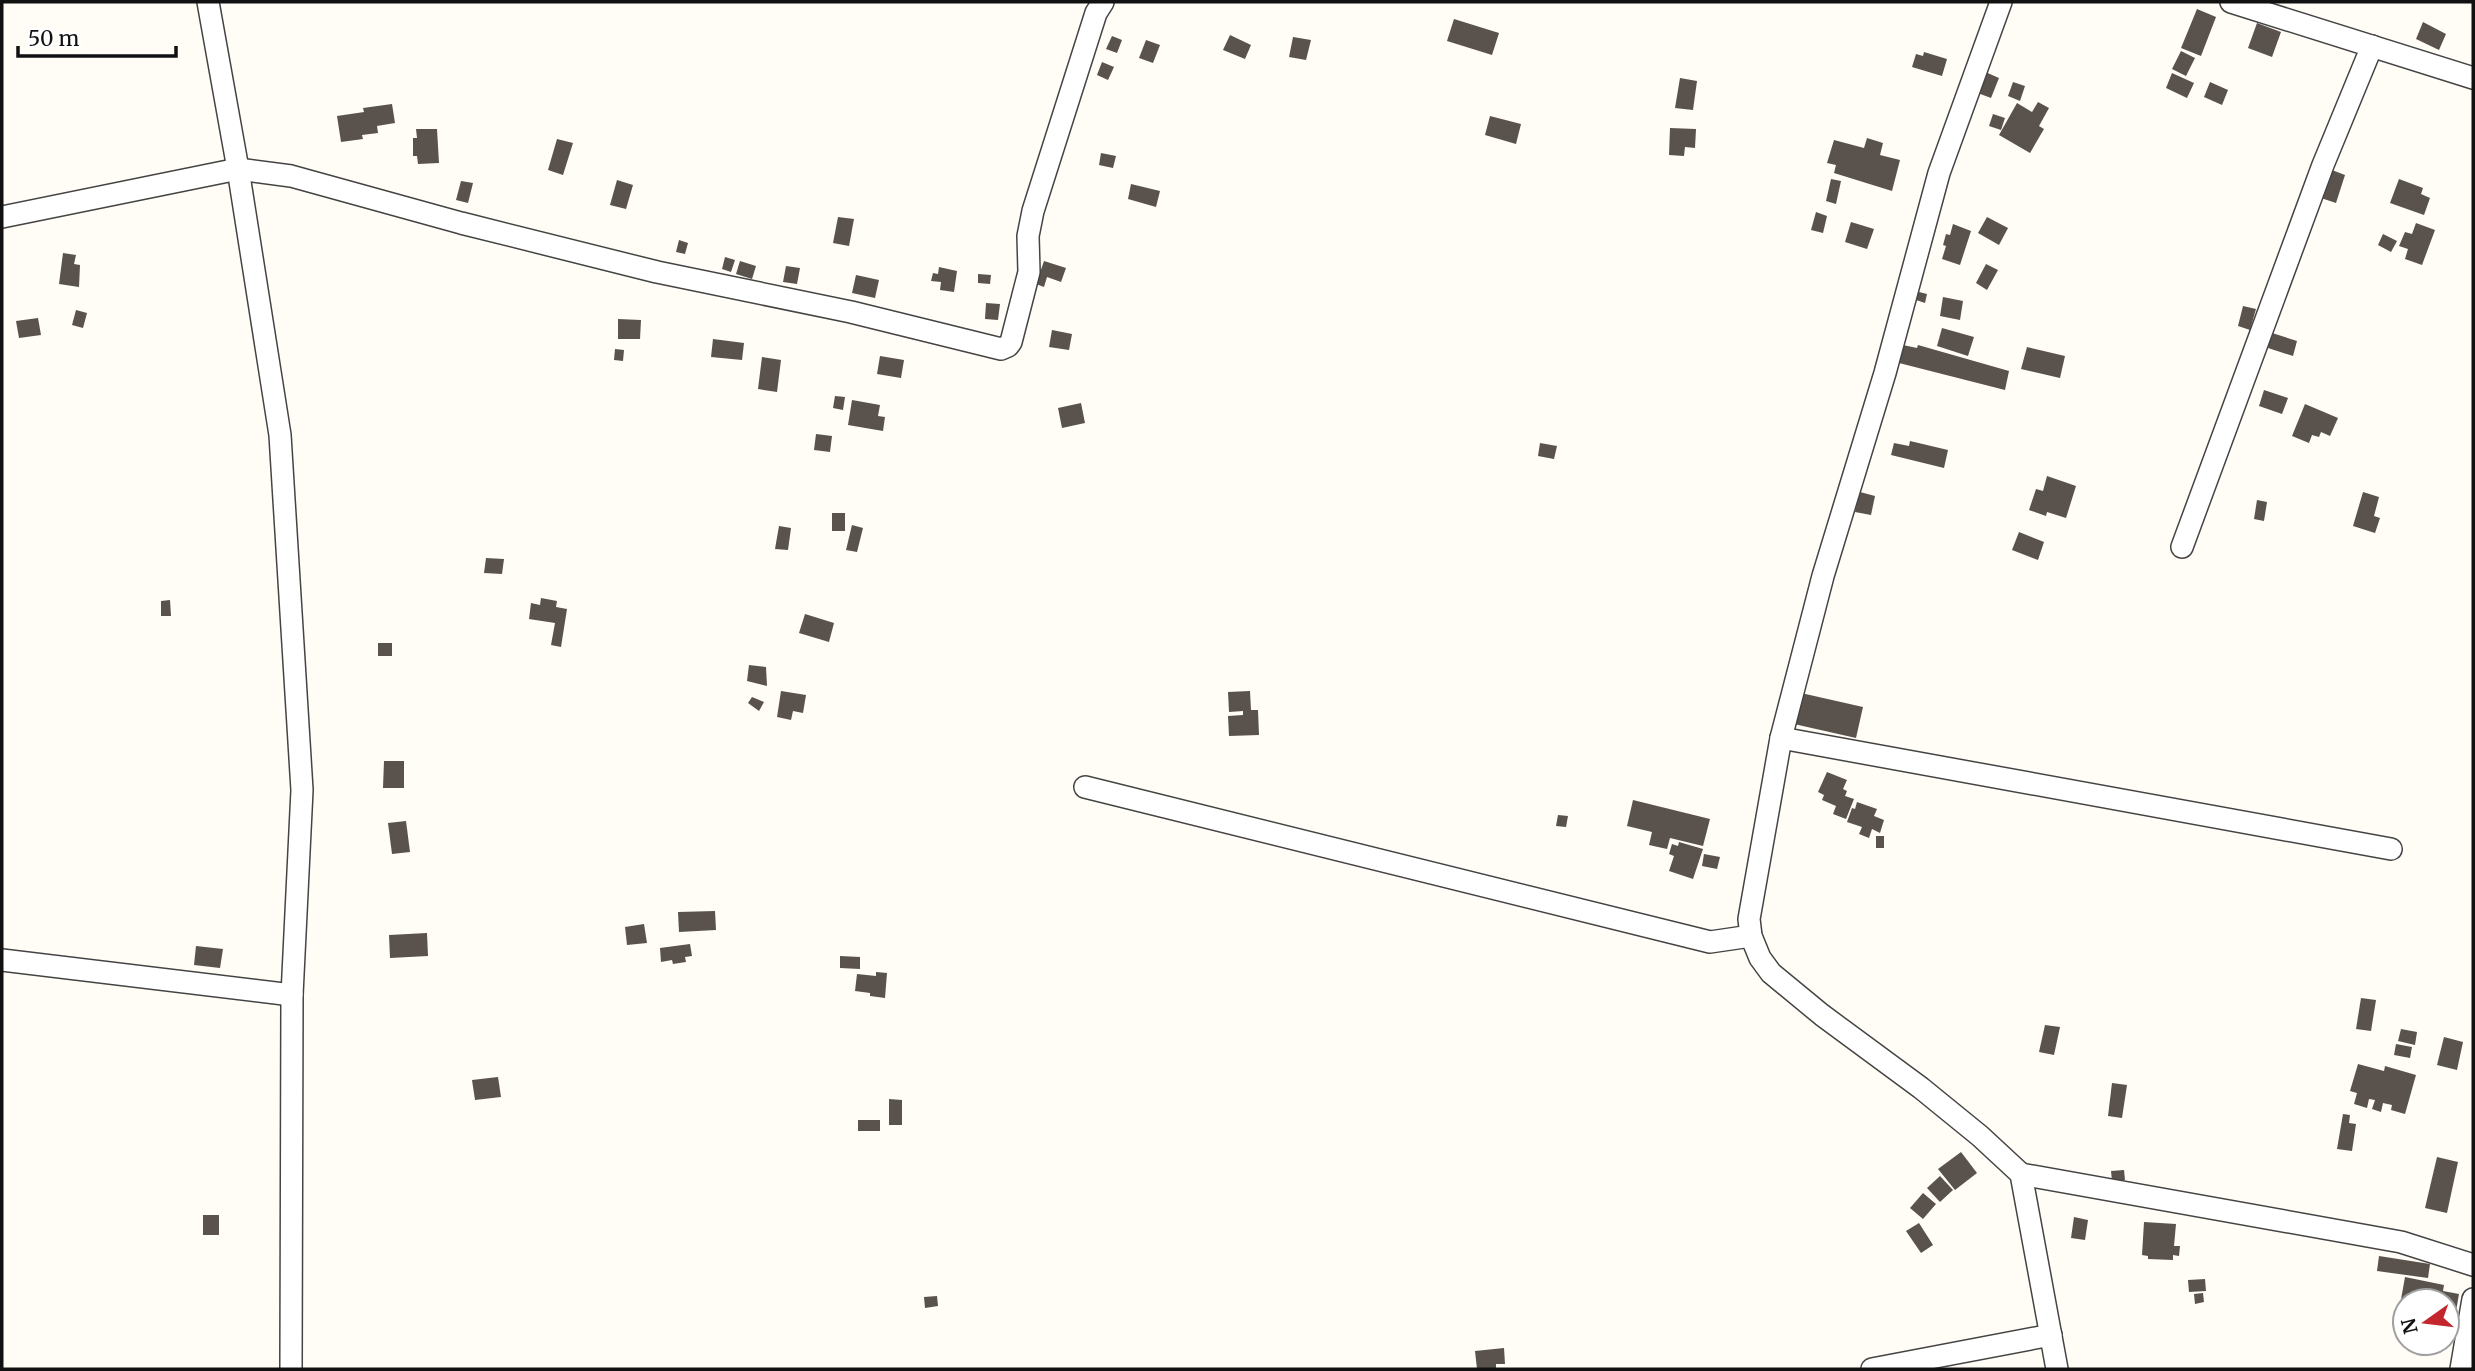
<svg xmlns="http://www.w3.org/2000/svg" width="2475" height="1371" viewBox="0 0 2475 1371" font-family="Merriweather,serif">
<rect width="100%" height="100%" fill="#fffdf5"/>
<!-- building -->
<g fill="#5a524d">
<polygon points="2197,9 2216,17 2201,56 2181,48"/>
<polygon points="1454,19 1499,33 1492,55 1447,41"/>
<polygon points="2423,22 2446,34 2439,50 2416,39"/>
<polygon points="2257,23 2281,32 2272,57 2248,48"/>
<polygon points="1230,35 1251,45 1245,59 1223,50"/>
<polygon points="1112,36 1122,40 1117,53 1106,49"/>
<polygon points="1293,37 1311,40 1306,60 1289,57"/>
<polygon points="1146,40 1160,45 1153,63 1139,58"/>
<polygon points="2181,51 2195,58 2186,76 2172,69"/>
<polygon points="1924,52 1947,59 1942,76 1912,67 1916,54 1923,56"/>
<polygon points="1102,62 1114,67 1108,80 1097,75"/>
<polygon points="1983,71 1999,78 1991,98 1975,92"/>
<polygon points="2172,73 2194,83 2187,98 2166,88"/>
<polygon points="1680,78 1697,81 1693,110 1675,108"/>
<polygon points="2013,82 2025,86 2020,101 2008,96"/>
<polygon points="2210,82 2228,90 2222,105 2204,97"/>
<polygon points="2038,102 2049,108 2039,126 2044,129 2030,153 1999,135 2017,103 2032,112"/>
<polygon points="392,104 395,123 377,126 378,133 362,135 363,139 341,142 337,116 364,112 363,108"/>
<polygon points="1993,114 2005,118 2001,130 1989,126"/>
<polygon points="1490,116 1521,124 1516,144 1485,135"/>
<polygon points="1670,128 1696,129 1695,148 1685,147 1684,156 1669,155"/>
<polygon points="416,129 437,129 439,163 418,164 417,156 413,156 413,138 417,138"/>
<polygon points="1867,138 1883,143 1880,155 1900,160 1892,191 1834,173 1836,165 1827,163 1834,140 1864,148"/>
<polygon points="557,139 573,143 563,175 548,170"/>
<polygon points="1101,153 1116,156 1113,168 1099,165"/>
<polygon points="2324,167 2345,175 2336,203 2315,196"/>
<polygon points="1831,179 1841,181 1836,204 1826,201"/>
<polygon points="2399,179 2423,188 2421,194 2430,198 2424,215 2390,203"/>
<polygon points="617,180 633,185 626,209 610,205"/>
<polygon points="461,181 473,183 468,203 456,200"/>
<polygon points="1131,184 1160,191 1156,207 1128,199"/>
<polygon points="1816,212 1827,216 1823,233 1811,230"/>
<polygon points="838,217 854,219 849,246 833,243"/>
<polygon points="1987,217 2008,228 1999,245 1978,233"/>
<polygon points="1851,222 1874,229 1867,249 1845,242"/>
<polygon points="2416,223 2435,230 2422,265 2405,259 2408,249 2399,246 2405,232 2412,234"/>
<polygon points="1953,224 1971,231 1960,265 1942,259 1946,246 1943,245 1946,234 1950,235"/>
<polygon points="2383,234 2397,241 2391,252 2378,245"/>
<polygon points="679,240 688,243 685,254 676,252"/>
<polygon points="63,253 76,255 74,264 80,265 79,287 59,284"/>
<polygon points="725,257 735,260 731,272 722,269"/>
<polygon points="740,261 756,266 752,279 736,274"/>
<polygon points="1044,261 1066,268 1061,282 1047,277 1044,287 1036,284"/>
<polygon points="1986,264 1998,270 1987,290 1976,283"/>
<polygon points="786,266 800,268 797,284 783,282"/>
<polygon points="939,267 957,271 954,292 940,290 941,282 931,281 933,273 938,274"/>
<polygon points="978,274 991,275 990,284 978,283"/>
<polygon points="856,275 879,280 875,298 852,293"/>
<polygon points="1915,291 1927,294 1925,303 1913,299"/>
<polygon points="1943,297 1963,301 1960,320 1940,316"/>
<polygon points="986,303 1000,304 998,320 985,319"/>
<polygon points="2243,306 2256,309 2250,330 2238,326"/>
<polygon points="76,310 87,313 83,328 72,325"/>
<polygon points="38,318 41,335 19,338 16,321"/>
<polygon points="618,319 641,320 640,339 618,339"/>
<polygon points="1942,328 1974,337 1968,356 1937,346"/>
<polygon points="1052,330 1072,334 1069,350 1049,347"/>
<polygon points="2272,333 2297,341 2293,356 2268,348"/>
<polygon points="713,339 744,343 742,360 711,357"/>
<polygon points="1903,345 1917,348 1918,345 2009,371 2005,390 1899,363"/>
<polygon points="2027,347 2065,356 2060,378 2021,369"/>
<polygon points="615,349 624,350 623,361 614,360"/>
<polygon points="880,356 904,360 901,378 877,374"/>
<polygon points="762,357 781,360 777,392 758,389"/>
<polygon points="2264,390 2288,398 2282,414 2259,406"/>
<polygon points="835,396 845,397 843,410 833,408"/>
<polygon points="852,400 880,405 878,416 885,417 883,431 848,425"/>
<polygon points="1081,403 1085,423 1062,428 1058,408"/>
<polygon points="2305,404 2338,418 2330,436 2321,432 2319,437 2312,435 2309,443 2292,436"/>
<polygon points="816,434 832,436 830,452 814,450"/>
<polygon points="1910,441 1948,450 1944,468 1891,455 1894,443 1909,446"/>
<polygon points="1540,443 1557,446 1554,459 1538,456"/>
<polygon points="2047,476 2076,486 2066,518 2047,512 2046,516 2029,510 2036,489 2043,491"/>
<polygon points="1860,492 1875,496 1871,515 1855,512"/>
<polygon points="2363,492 2379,497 2374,516 2380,518 2375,533 2353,526"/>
<polygon points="2257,500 2267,502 2264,521 2254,519"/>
<rect x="832" y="513" width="13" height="18"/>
<polygon points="852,525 863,528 857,552 846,550"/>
<polygon points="779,526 791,528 788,550 775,549"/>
<polygon points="2019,532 2044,542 2038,560 2012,550"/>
<polygon points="486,558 504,559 502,574 484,573"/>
<polygon points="541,598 557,601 556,607 567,609 561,647 551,645 555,623 529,619 531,603 540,605"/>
<polygon points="170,600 171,616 161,616 161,601"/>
<polygon points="805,614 834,623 829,642 799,633"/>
<rect x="378" y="643" width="14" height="13"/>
<polygon points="749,665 766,667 767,686 747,681"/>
<polygon points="781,691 806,695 803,713 793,711 791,720 777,717"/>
<polygon points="1250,691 1251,710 1258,710 1259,735 1229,736 1228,716 1243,715 1243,711 1229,712 1228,692"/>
<polygon points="1801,693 1863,707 1856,738 1794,724"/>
<polygon points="752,697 764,702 759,711 748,703"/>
<polygon points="384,761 404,761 404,788 383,788"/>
<polygon points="1827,772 1847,780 1843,789 1847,791 1845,796 1854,799 1846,819 1833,814 1836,806 1822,800 1824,795 1818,792"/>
<polygon points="1633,800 1710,819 1703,846 1670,838 1667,849 1649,845 1652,832 1627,826"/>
<polygon points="1857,802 1877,809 1874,816 1884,820 1880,833 1872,829 1869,838 1859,834 1862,827 1847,822 1852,808 1855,809"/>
<polygon points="1558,815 1568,816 1566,827 1556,826"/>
<polygon points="406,821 410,852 392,854 388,823"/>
<rect x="1876" y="836" width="8" height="12"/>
<polygon points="1679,842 1703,849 1693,879 1669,871 1674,856 1669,854 1672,844 1678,846"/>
<polygon points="1704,854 1720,857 1717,869 1702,866"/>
<polygon points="715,911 716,930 679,932 678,912"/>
<polygon points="644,924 647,943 627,945 625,927"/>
<polygon points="427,933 428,956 390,958 389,935"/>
<polygon points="690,944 692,956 685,957 686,962 673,964 672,960 661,962 660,948"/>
<polygon points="196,946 223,949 220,968 194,965"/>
<polygon points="840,956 860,957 860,969 840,968"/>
<polygon points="876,972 887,973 885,998 870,996 870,993 855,991 857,974 876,976"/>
<polygon points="2361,998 2376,1000 2371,1031 2356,1029"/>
<polygon points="2045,1025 2060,1027 2054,1055 2039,1052"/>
<polygon points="2401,1029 2417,1032 2415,1045 2398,1041"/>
<polygon points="2444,1037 2463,1042 2457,1070 2437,1065"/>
<polygon points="2396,1044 2412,1047 2410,1058 2394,1055"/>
<polygon points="2358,1064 2384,1071 2385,1066 2416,1075 2405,1114 2391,1110 2392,1105 2383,1103 2381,1112 2372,1109 2375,1100 2369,1099 2367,1108 2354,1104 2357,1093 2350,1091"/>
<polygon points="498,1077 501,1097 475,1100 472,1080"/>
<polygon points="2112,1083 2127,1085 2122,1118 2108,1116"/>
<polygon points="889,1099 902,1100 902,1125 889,1125"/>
<polygon points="2343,1114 2350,1115 2349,1123 2356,1124 2352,1151 2337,1149"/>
<rect x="858" y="1120" width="22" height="11"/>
<polygon points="1961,1152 1977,1173 1955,1190 1938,1169"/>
<polygon points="2437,1157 2458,1162 2447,1213 2425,1208"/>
<polygon points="2124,1170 2125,1180 2112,1181 2111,1171"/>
<polygon points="1940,1176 1953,1190 1940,1202 1927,1188"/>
<polygon points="1923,1193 1936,1204 1923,1219 1910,1208"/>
<rect x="203" y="1215" width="16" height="20"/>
<polygon points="2074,1217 2088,1220 2085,1240 2071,1238"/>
<polygon points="2144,1222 2176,1224 2174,1246 2180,1246 2179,1256 2173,1255 2173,1260 2148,1259 2148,1256 2142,1255"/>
<polygon points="1919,1223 1933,1245 1921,1253 1906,1231"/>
<polygon points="2379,1256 2430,1264 2428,1278 2377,1271"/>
<polygon points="2405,1277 2444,1285 2443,1291 2459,1294 2455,1317 2447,1316 2447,1301 2405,1301 2405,1306 2400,1305"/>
<polygon points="2205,1279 2206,1291 2189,1292 2188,1280"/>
<polygon points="2203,1293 2204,1302 2195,1304 2194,1294"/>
<polygon points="937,1296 938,1306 925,1308 924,1297"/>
<polygon points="1504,1348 1505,1364 1496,1364 1496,1369 1477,1369 1475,1351"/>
</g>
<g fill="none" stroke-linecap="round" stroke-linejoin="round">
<defs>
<g id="minor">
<polyline points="208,2 238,169 280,435 302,790 292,995 291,1369"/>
<polyline points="2001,2 1939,173 1885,373 1823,576 1781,738 1749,919 1751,936 1760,958 1771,973 1822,1015 1921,1088 1980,1136 2021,1174 2057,1369"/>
<polyline points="2231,2 2473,78"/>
<polyline points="2,217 238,169 291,176 461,223 657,272 851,312 1001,349 1008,346 1011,342 1029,272 1028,236 1033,211 1096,13 1103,2"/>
<polyline points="2182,547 2323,165 2372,46"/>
<polyline points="1781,738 2391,849"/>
<polyline points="1085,787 1710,942 1751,936"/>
<polyline points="2,960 292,995"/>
<polyline points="2021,1174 2401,1242 2473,1265"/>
<polyline points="1872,1369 2051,1335"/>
<polyline points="2461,1369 2473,1299"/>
</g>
</defs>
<!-- minor casing -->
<use href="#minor" stroke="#444" stroke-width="24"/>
<!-- minor -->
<use href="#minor" stroke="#fff" stroke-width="21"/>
</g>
<!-- border -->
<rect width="2475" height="1371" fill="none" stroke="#111111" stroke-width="7"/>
<!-- north arrow -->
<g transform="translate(2426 1322) rotate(256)"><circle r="33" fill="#ffffff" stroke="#a0a0a0" stroke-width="2"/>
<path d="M0-5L12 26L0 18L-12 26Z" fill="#c4262e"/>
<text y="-10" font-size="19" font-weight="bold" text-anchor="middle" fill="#111111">N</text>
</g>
<!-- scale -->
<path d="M18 46v10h158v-10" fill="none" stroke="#111111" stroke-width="3.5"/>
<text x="28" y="46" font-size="21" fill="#111111" stroke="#ffffff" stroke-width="5" paint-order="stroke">50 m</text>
</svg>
